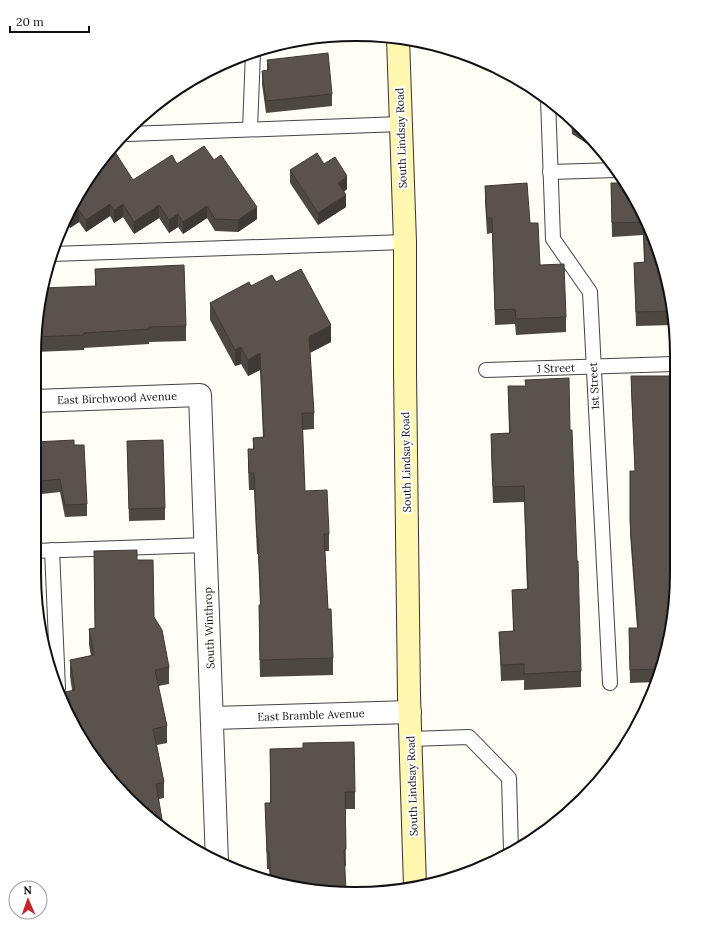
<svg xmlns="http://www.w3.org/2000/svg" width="711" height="928" viewBox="0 0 711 928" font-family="Lora,serif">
<rect width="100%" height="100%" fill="#fffdf5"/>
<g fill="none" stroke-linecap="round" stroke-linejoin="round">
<defs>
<g id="lane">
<polyline points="548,99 553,239 590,292 610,683"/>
<polyline points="250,129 253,52"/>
<polyline points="128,134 401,124"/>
<polyline points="550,172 617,170"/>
<polyline points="52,254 405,242"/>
<polyline points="486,370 674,364"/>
<polyline points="52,550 58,688"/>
<polyline points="34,551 206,545"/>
<polyline points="410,739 469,737 509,778 511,851"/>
</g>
<g id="street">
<polyline points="34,401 200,395 217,862"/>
<polyline points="212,718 410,712"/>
</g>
<polyline id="secondary" points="398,38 405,242 405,371 409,696 415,886"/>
</defs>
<!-- lane casing -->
<use href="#lane" stroke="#444" stroke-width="16"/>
<!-- street casing -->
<use href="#street" stroke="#444" stroke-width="24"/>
<!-- secondary casing -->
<use href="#secondary" stroke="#333" stroke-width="24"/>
<!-- lane -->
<use href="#lane" stroke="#fff" stroke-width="14"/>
<!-- street -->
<use href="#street" stroke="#fff" stroke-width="22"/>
<!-- secondary -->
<use href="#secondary" stroke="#fff6b0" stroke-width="22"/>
</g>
<!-- wall -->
<g fill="#4d4742">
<polygon points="267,60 332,94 332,106 266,113 262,84 262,71 267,71"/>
<polygon points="571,118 583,128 603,153 603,154 572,134"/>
<polygon points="214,160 257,219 238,232 215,231 207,218 183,234 178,227 169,233 159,218 134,234 123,217 114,223 110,216 86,232 79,222 70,228 67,222 63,225 67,213 100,161 133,180 177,164"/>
<polygon points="290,170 347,189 344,192 346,207 318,225 290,183"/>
<polygon points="611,183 653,233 674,314 674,325 636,326 634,263 644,262 643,235 612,237"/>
<polygon points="485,186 530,223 540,265 566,317 566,332 516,335 515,324 495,325 492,233 487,234 485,202"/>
<polygon points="95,269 186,326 186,341 149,342 149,344 84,348 84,350 35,352 35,335 95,286"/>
<polygon points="276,282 331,342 310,353 314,413 314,429 302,430 305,491 329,534 329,551 325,551 328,609 333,658 333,675 260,677 259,622 259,605 260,605 258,554 257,554 254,490 249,490 248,466 248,449 253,449 253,438 263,437 260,370 248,376 241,364 235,366 210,320 210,303 251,286"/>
<polygon points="631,376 674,615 660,676 657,682 630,683 629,628 637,628 630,534 630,471 635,471 631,389"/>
<polygon points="508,386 570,430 581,671 581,687 524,690 524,680 501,681 499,632 513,631 512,590 527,589 524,502 493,503 491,450 491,434 509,433"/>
<polygon points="127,441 165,508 165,520 129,521"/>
<polygon points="34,442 87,504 87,516 65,517 60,492 42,494 42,505 34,505"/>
<polygon points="137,560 154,617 169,667 169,684 158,686 167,726 167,743 157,745 164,782 164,798 159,799 72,690 70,676 70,660 91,656 89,645 89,629 95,628 94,567"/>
<polygon points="270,749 355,792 355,809 345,809 346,866 293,888 270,880 269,869 267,869 265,803 270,803"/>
</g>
<!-- shaded-wall -->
<g fill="#3f3936">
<polygon points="347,176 347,189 338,195 338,183"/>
<polygon points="346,195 346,207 318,225 318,213"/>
<polygon points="110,204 110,216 86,232 86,220"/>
<polygon points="123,204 123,217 114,223 114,210"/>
<polygon points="159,205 159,218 134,234 134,222"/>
<polygon points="207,206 207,218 183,234 183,222"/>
<polygon points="257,207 257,219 238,232 238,220"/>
<polygon points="79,210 79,222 70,228 70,215"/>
<polygon points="178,214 178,227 169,233 169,220"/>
<polygon points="67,215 67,222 63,225"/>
<polygon points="331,325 331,342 309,353 309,337"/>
<polygon points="241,347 241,364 235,366 235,350"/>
<polygon points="260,353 260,370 248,376 248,360"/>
</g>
<!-- building -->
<g fill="#5a524d" stroke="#3f3936">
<polygon points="328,53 332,94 266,101 262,71 269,70 267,60"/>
<polygon points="571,119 583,128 584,130 572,122"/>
<polygon points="204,146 214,160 221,155 257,207 238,220 215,219 207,206 183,222 178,214 169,220 159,205 134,222 123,204 114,210 110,204 86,220 79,210 70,215 68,212 100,161 115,152 133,180 172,155 177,164"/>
<polygon points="317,153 324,164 335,157 347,176 338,183 346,195 318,213 290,170"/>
<polygon points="527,183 530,223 538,223 540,265 564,264 566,317 516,319 515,309 495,310 492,218 487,218 485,186"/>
<polygon points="611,183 626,183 653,233 674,311 636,312 634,263 645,262 643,222 612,223"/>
<polygon points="184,265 186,326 149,327 149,329 84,333 84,335 35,337 42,288 96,286 95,269"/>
<polygon points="301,269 331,325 309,337 314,413 302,413 305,491 327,490 329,534 324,534 328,609 331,609 333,658 260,660 259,605 261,605 258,537 257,537 254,473 249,473 248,449 254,449 253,438 264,437 260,353 248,360 241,347 235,350 210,303 249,282 251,286 272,275 276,282"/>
<polygon points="631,376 674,376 674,615 662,669 630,670 629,628 638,628 630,521 630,471 635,471"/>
<polygon points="569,378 570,430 572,430 574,483 577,561 578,561 581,671 524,674 524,664 501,665 499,632 514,631 512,590 528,589 524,486 493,487 491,434 510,433 508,386 526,386 525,380"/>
<polygon points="74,440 74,445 84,445 87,504 65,505 60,479 41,481 42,492 34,492 34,442"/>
<polygon points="163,440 165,508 129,509 127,441"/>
<polygon points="137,550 137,560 153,560 154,617 162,630 169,667 155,670 167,726 153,729 164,782 156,784 163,825 128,800 77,733 60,693 75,690 70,660 94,655 89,629 95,628 94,551"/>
<polygon points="354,742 355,792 345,792 346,849 344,850 346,891 293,888 271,880 269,852 267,852 265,803 271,803 270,749 303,748 303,743"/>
</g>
<g text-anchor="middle" stroke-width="4" stroke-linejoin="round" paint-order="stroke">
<!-- street labels -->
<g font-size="11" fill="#111" stroke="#fff">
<text transform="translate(401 138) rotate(-92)" y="4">South Lindsay Road</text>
<text transform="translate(556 368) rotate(-2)" y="4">J Street</text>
<text transform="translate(594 386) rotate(-93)" y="4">1st Street</text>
<text transform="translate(117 398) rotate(-2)" y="4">East Birchwood Avenue</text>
<text transform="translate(406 462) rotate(-91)" y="4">South Lindsay Road</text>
<text transform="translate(209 628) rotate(-92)" y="4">South Winthrop</text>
<text transform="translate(311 715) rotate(-2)" y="4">East Bramble Avenue</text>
<text transform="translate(412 786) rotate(-92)" y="4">South Lindsay Road</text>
</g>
</g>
<!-- crop -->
<path d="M0 0H711V928H0ZM355 41H356A314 314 0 0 1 670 355V573A314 314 0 0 1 356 887H355A314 314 0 0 1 41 573V355A314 314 0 0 1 355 41Z" fill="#fff" fill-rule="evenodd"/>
<path fill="none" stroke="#111" stroke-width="2" d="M355 41H356A314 314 0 0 1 670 355V573A314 314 0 0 1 356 887H355A314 314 0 0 1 41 573V355A314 314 0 0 1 355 41Z"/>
<!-- north arrow -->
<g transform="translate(28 900) rotate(358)"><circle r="19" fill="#ffffff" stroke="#a0a0a0"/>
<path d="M0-3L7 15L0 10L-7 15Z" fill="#c4262e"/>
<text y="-6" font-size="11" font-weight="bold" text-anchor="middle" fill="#111111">N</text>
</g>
<!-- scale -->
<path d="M10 26v6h79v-6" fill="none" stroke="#111111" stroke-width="2"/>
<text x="16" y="26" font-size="12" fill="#111111" stroke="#ffffff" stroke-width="3" paint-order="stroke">20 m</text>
</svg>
